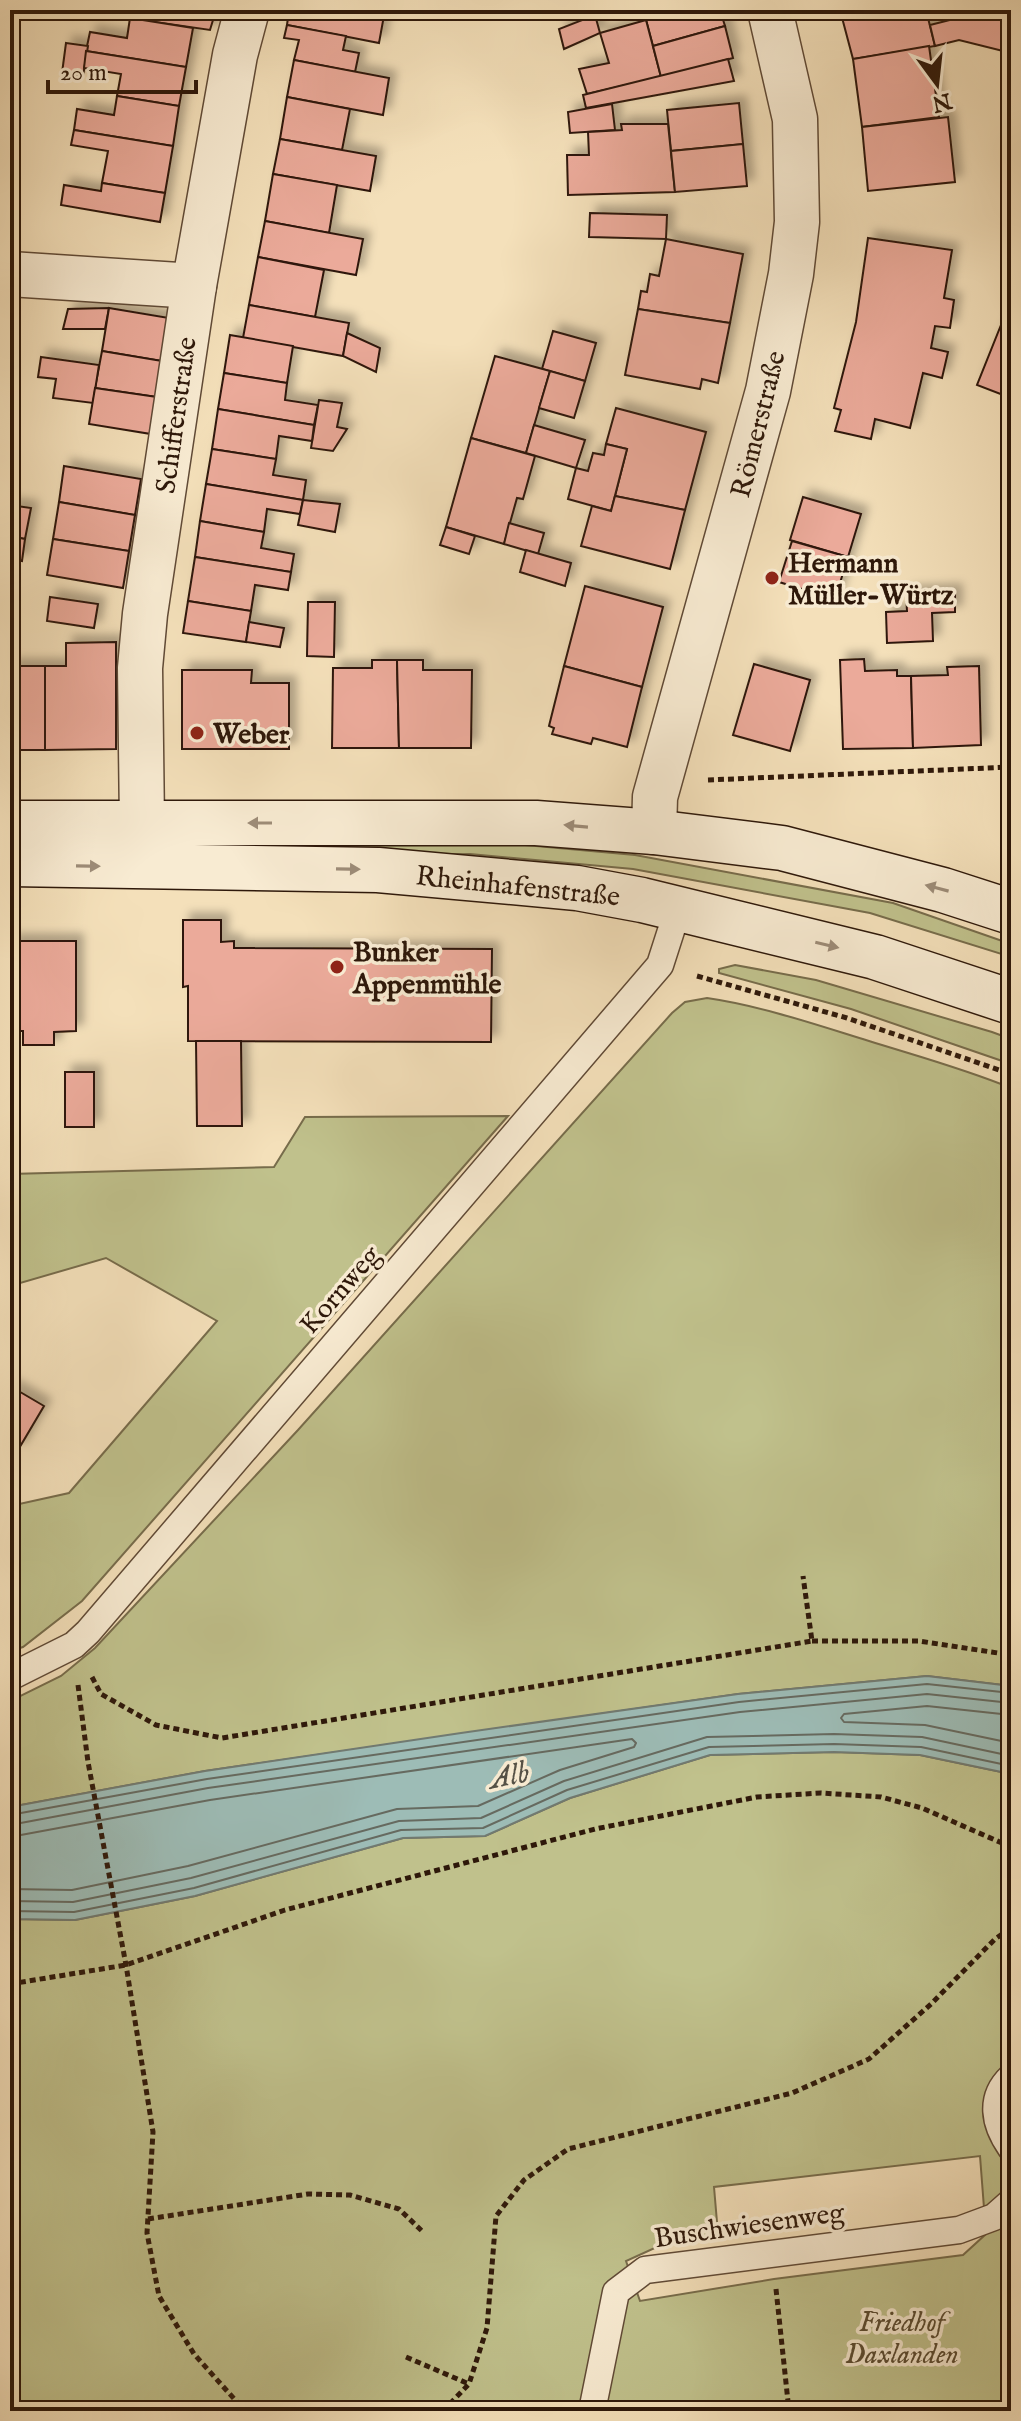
<svg xmlns="http://www.w3.org/2000/svg" width="1021" height="2421" viewBox="0 0 1021 2421" font-family="'IM FELL English',serif">
<defs>
<filter id="shadow"><feDropShadow dx="7" dy="-7" stdDeviation="4" flood-color="#0004"/></filter>
</defs>
<rect width="100%" height="100%" fill="#f4e0ba"/>
<filter id="stains"><feTurbulence type="fractalNoise" baseFrequency=".0025" numOctaves="4"/><feColorMatrix values="0 0 0 0 .2 0 0 0 0 .09 0 0 0 0 .02 0 0 0 .5 -.17"/></filter>
<radialGradient id="worn" r=".72"><stop offset=".6" stop-color="#630" stop-opacity="0"/><stop offset="1" stop-color="#630" stop-opacity=".3"/></radialGradient>
<!-- green -->
<g fill="#c0c18c" stroke="#776c4b" stroke-width="2" fill-rule="evenodd">
<polygon points="10,837 514,844 635,855 893,903 1011,944 1011,957 870,913 633,869 470,854 344,855"/>
<polygon points="735,965 816,980 992,1032 1011,1039 1011,1064 851,1009 719,973 719,969"/>
<path d="M707,998C762,1006 817,1025 869,1041C917,1056 965,1069 1011,1088V1686L927,1676L738,1694L205,1771L10,1807V1701L61,1676L95,1648L298,1430L672,1013L685,1002Z"/>
<polygon points="508,1116 82,1601 23,1647 10,1651 10,1506 69,1493 217,1321 106,1258 10,1286 10,1174 274,1167 305,1117"/>
<path d="M834,1752L920,1755L1011,1774V2411H10V1919L75,1920L195,1896L403,1838L485,1836L570,1798L710,1755ZM980,2156L986,2234L963,2255L774,2279L640,2301L626,2261L670,2241L718,2234L714,2187Z"/>
</g>
<!-- water -->
<polygon fill="#9dbcb6" stroke="#717a71" stroke-width="2" points="927,1676 1011,1686 1011,1774 920,1755 834,1752 710,1755 570,1798 485,1836 403,1838 195,1896 75,1920 10,1919 10,1807 205,1771 461,1733 738,1694"/>
<g fill="none" stroke-linecap="round" stroke-linejoin="round">
<!-- shore -->
<g stroke="#666a60" stroke-width="2">
<polyline points="1011,1715 927,1706 844,1714 841,1718 844,1722 925,1725 1011,1743"/>
<polyline points="10,1815 207,1779 739,1702 927,1684 1011,1693"/>
<polyline points="10,1825 208,1788 740,1712 927,1694 1011,1703"/>
<polyline points="10,1837 210,1800 632,1739 636,1743 634,1747 560,1770 478,1806 397,1809 188,1866 72,1890 10,1889"/>
<polyline points="10,1901 73,1902 191,1878 399,1821 481,1818 564,1781 707,1737 834,1734 922,1737 1011,1756"/>
<polyline points="10,1911 74,1912 194,1888 401,1830 483,1828 567,1790 709,1747 834,1744 921,1747 1011,1766"/>
</g>
</g>
<!-- building -->
<g fill="#ebaa9a" stroke="#2e180a" stroke-width="2" filter="url(#shadow)">
<polygon points="151,10 216,10 210,30 148,21"/>
<polygon points="289,10 385,10 379,43 287,25"/>
<polygon points="653,10 720,10 725,26 653,46 644,12"/>
<polygon points="840,10 926,10 935,46 853,59"/>
<polygon points="960,10 978,15 979,10 992,10 1008,14 1006,22 1011,24 1011,53 959,40 935,46 930,25 958,18"/>
<polygon points="595,15 600,33 564,49 559,29"/>
<polygon points="130,18 193,28 186,67 86,51 90,32 127,38"/>
<polygon points="646,20 661,77 587,94 579,69 609,63 600,33"/>
<polygon points="287,25 346,36 343,50 359,53 355,72 294,60 299,40 284,38"/>
<polygon points="725,26 733,58 661,77 653,46"/>
<polygon points="66,43 88,46 83,76 62,73"/>
<polygon points="929,46 939,117 862,127 853,59"/>
<polygon points="86,51 186,67 179,106 117,96 121,74 84,68"/>
<polygon points="728,59 734,81 586,108 583,95"/>
<polygon points="294,60 389,78 383,115 287,97"/>
<polygon points="117,96 179,106 173,146 74,130 77,109 114,115"/>
<polygon points="287,97 350,109 342,150 280,139"/>
<polygon points="739,103 743,144 671,151 667,110"/>
<polygon points="612,104 615,130 570,133 568,112"/>
<polygon points="948,117 955,182 868,191 862,127"/>
<polygon points="621,124 668,124 675,192 568,195 567,155 589,155 588,132 622,130"/>
<polygon points="74,130 173,146 165,193 102,183 108,151 71,145"/>
<polygon points="280,139 376,156 370,191 273,174"/>
<polygon points="743,144 747,186 675,192 671,151"/>
<polygon points="273,174 337,185 329,233 265,221"/>
<polygon points="102,183 165,193 160,222 61,205 64,185 101,191"/>
<polygon points="590,213 667,215 666,239 589,237"/>
<polygon points="265,221 363,239 356,275 258,257"/>
<polygon points="868,238 952,250 944,298 954,300 950,328 935,326 931,348 948,352 942,378 923,373 910,428 875,419 871,439 835,431 841,410 834,408 856,322"/>
<polygon points="666,239 743,254 730,323 638,309 641,291 647,292 650,274 659,276"/>
<polygon points="258,257 324,270 315,317 249,305"/>
<polygon points="1011,300 1011,398 977,385"/>
<polygon points="249,305 349,323 343,356 243,338"/>
<polygon points="109,308 105,329 63,329 68,309"/>
<polygon points="109,308 169,318 162,361 102,351"/>
<polygon points="638,309 730,323 718,383 702,379 700,389 625,375"/>
<polygon points="553,331 596,343 585,381 542,369"/>
<polygon points="347,333 380,348 376,372 343,356"/>
<polygon points="230,335 293,346 287,383 224,373"/>
<polygon points="102,351 162,361 157,397 95,388"/>
<polygon points="495,356 550,371 526,453 471,438"/>
<polygon points="41,357 99,365 93,403 53,398 56,379 38,377"/>
<polygon points="550,371 585,381 574,418 539,408"/>
<polygon points="224,373 287,383 285,400 318,405 314,425 218,409"/>
<polygon points="95,388 157,397 151,434 89,424"/>
<polygon points="319,400 342,403 337,427 347,429 333,451 311,448"/>
<polygon points="616,408 706,432 685,510 615,496 627,449 606,444"/>
<polygon points="218,409 314,425 312,441 279,436 276,459 212,449"/>
<polygon points="534,425 585,440 576,468 526,453"/>
<polygon points="471,438 535,456 523,499 517,498 504,544 446,527"/>
<polygon points="606,444 627,449 611,511 568,499 576,468 588,471 593,453 604,455"/>
<polygon points="212,449 276,459 273,475 306,480 303,500 206,484"/>
<polygon points="64,466 141,479 135,515 59,502"/>
<polygon points="206,484 303,500 300,514 267,509 264,532 200,521"/>
<polygon points="615,496 685,510 670,569 581,546 592,506 611,511"/>
<polygon points="803,497 861,514 848,557 790,540"/>
<polygon points="303,500 340,504 335,532 298,525"/>
<polygon points="59,502 135,515 129,551 53,539"/>
<polygon points="10,505 31,508 25,539 10,536"/>
<polygon points="200,521 264,532 261,548 294,554 291,572 195,557"/>
<polygon points="509,523 544,533 538,554 504,544"/>
<polygon points="446,527 475,536 469,554 440,545"/>
<polygon points="10,536 25,539 22,561 10,559"/>
<polygon points="53,539 129,551 123,588 47,575"/>
<polygon points="792,541 848,557 835,599 779,582"/>
<polygon points="526,550 571,563 565,586 520,572"/>
<polygon points="195,557 291,572 288,590 255,585 251,611 188,601"/>
<polygon points="585,586 663,607 642,687 564,666"/>
<polygon points="955,591 955,612 932,613 933,641 887,643 886,612 907,611 906,593"/>
<polygon points="50,597 98,604 94,628 47,621"/>
<polygon points="188,601 251,611 246,642 183,633"/>
<polygon points="308,602 335,602 334,657 307,656"/>
<polygon points="249,622 284,628 280,647 246,642"/>
<polygon points="116,642 116,749 45,750 45,666 66,666 66,643"/>
<polygon points="864,659 865,671 897,670 897,676 911,676 913,748 843,749 840,660"/>
<polygon points="372,660 397,660 399,748 332,748 333,668 372,668"/>
<polygon points="397,660 423,660 423,670 472,670 471,748 399,748"/>
<polygon points="754,664 810,680 790,751 733,735"/>
<rect x="10" y="666" width="35" height="84"/>
<polygon points="564,666 642,687 627,747 593,738 591,744 552,734 554,728 549,726"/>
<polygon points="979,666 981,745 913,748 911,676 948,675 947,667"/>
<polygon points="182,670 252,670 251,683 289,683 289,749 182,749"/>
<polygon points="183,920 221,920 221,942 234,941 234,948 492,949 491,1042 188,1041 188,986 183,987"/>
<polygon points="10,941 76,941 76,1031 54,1032 54,1045 23,1045 23,1031 10,1031"/>
<polygon points="196,1041 241,1041 242,1126 197,1126"/>
<rect x="65" y="1072" width="29" height="55"/>
<polygon points="10,1386 44,1406 18,1450 10,1445"/>
</g>
<g fill="none" stroke-linecap="round" stroke-linejoin="round">
<defs>
<g id="lane">
<polyline points="10,1677 74,1645 88,1632 660,965 678,909"/>
<path d="M1011,2077C989,2098 994,2124 1011,2148"/>
<polyline points="592,2411 616,2292 645,2270 959,2230 994,2217 1011,2202"/>
</g>
<g id="street">
<polyline points="10,274 194,286"/>
<polyline points="142,824 140,668 145,614 194,286 235,55 247,10"/>
<polyline points="654,832 655,797 768,391 791,274 797,222 795,119 770,10"/>
</g>
<g id="secondary">
<polyline points="10,823 536,823 654,832 782,848 943,890 1011,912"/>
<polyline points="10,864 378,870 577,888 642,900 875,957 1011,1002"/>
</g>
</defs>
<!-- lane casing -->
<use href="#lane" stroke="#604a36" stroke-width="29"/>
<!-- street casing -->
<use href="#street" stroke="#604a36" stroke-width="47"/>
<!-- secondary casing -->
<use href="#secondary" stroke="#2e180a" stroke-width="47"/>
<!-- path -->
<g stroke="#2e180a" stroke-width="5" stroke-dasharray="6 4" stroke-linecap="butt">
<polyline points="708,780 1011,767"/>
<polyline points="697,976 847,1018 1011,1074"/>
<polyline points="812,1641 919,1641 1011,1655"/>
<polyline points="92,1677 101,1694 156,1725 222,1738 812,1641 803,1576"/>
<polyline points="78,1685 88,1762 126,1965 153,2132 147,2233 159,2296 194,2354 245,2411"/>
<polyline points="10,1984 126,1965 285,1910 595,1829 757,1797 821,1793 881,1797 922,1808 1011,1847"/>
<polyline points="148,2219 308,2194 350,2195 399,2209 422,2231"/>
<polyline points="776,2289 789,2411"/>
<polyline points="406,2357 469,2384"/>
<polyline points="443,2411 469,2384 487,2328 496,2216 524,2180 568,2149 792,2093 869,2059 931,2004 995,1939 1011,1928"/>
</g>
<!-- lane -->
<use href="#lane" stroke="#f8ebd2" stroke-width="26"/>
<!-- street -->
<use href="#street" stroke="#f8ebd2" stroke-width="44"/>
<!-- secondary -->
<use href="#secondary" stroke="#f8ebd2" stroke-width="44"/>
</g>
<!-- one-way arrows -->
<defs><path id="oneway-solid" d="M-6-.8H1V-3.2L6.5 0L1 3.2V.8H-6Z" transform="scale(2)"/></defs>
<g fill="#9d8c78">
<use href="#oneway-solid" transform="translate(260 823) rotate(180)"/>
<use href="#oneway-solid" transform="translate(576 826) rotate(-175)"/>
<use href="#oneway-solid" transform="translate(88 866) rotate(1)"/>
<use href="#oneway-solid" transform="translate(348 869) rotate(1)"/>
<use href="#oneway-solid" transform="translate(937 888) rotate(-165)"/>
<use href="#oneway-solid" transform="translate(827 945) rotate(13)"/>
</g>
<!-- markers -->
<g fill="#8f2418" stroke="#f8ebd2" stroke-width="3">
<circle cx="772" cy="578" r="8"/>
<circle cx="197" cy="733" r="8"/>
<circle cx="337" cy="967" r="8"/>
</g>
<g text-anchor="middle" stroke-width="7" stroke-linejoin="round" paint-order="stroke">
<!-- street labels -->
<g font-size="28" fill="#2e180a" stroke="#f8ebd2">
<text transform="translate(175 415) rotate(-82)" y="10">Schifferstraße</text>
<text transform="translate(757 424) rotate(-76)" y="10">Römerstraße</text>
<text transform="translate(518 885) rotate(6)" y="10">Rheinhafenstraße</text>
<text transform="translate(339 1289) rotate(-49)" y="10">Kornweg</text>
<text transform="translate(749 2224) rotate(-8)" y="10">Buschwiesenweg</text>
</g>
<!-- poi labels -->
<g font-size="28" font-weight="bold" fill="#2e180a" stroke="#f8ebd2" text-anchor="start">
<text x="788" y="572">Hermann<tspan x="788" dy="32">Müller-Würtz</tspan></text>
<text x="213" y="743">Weber</text>
<text x="353" y="961">Bunker<tspan x="353" dy="32">Appenmühle</tspan></text>
</g>
<!-- park labels -->
<g font-size="28" font-style="italic" fill="#5a4b31" stroke="#f8ebd2">
<text x="902" y="2331">Friedhof<tspan x="902" dy="32">Daxlanden</tspan></text>
</g>
<!-- water labels -->
<g font-size="30" font-style="italic" fill="#555146" stroke="#f8ebd2">
<text transform="translate(509 1775) rotate(-11)" y="10">Alb</text>
</g>
</g>
<!-- margin -->
<rect width="1021" height="2421" fill="none" stroke="#f4e0ba" stroke-width="40"/>
<rect x="12" y="12" width="997" height="2397" fill="none" stroke="#2e180a" stroke-width="4"/>
<rect x="20" y="20" width="981" height="2381" fill="none" stroke="#2e180a" stroke-width="2"/>
<!-- north arrow -->
<g transform="translate(937 84) rotate(165)" stroke="#f8ebd2" stroke-width="6" paint-order="stroke">
<path d="M0-6L14 30L0 20L-14 30Z" fill="#2e180a"/>
<text y="-12" font-size="22" font-weight="bold" text-anchor="middle" fill="#2e180a">N</text>
</g>
<!-- scale -->
<path d="M48 80v12h148v-12" fill="none" stroke="#2e180a" stroke-width="4"/>
<text x="60" y="80" font-size="24" fill="#2e180a" stroke="#f8ebd2" stroke-width="6" paint-order="stroke">20 m</text>
<rect width="100%" height="100%" filter="url(#stains)"/>
<rect width="100%" height="100%" fill="url(#worn)"/>
</svg>
